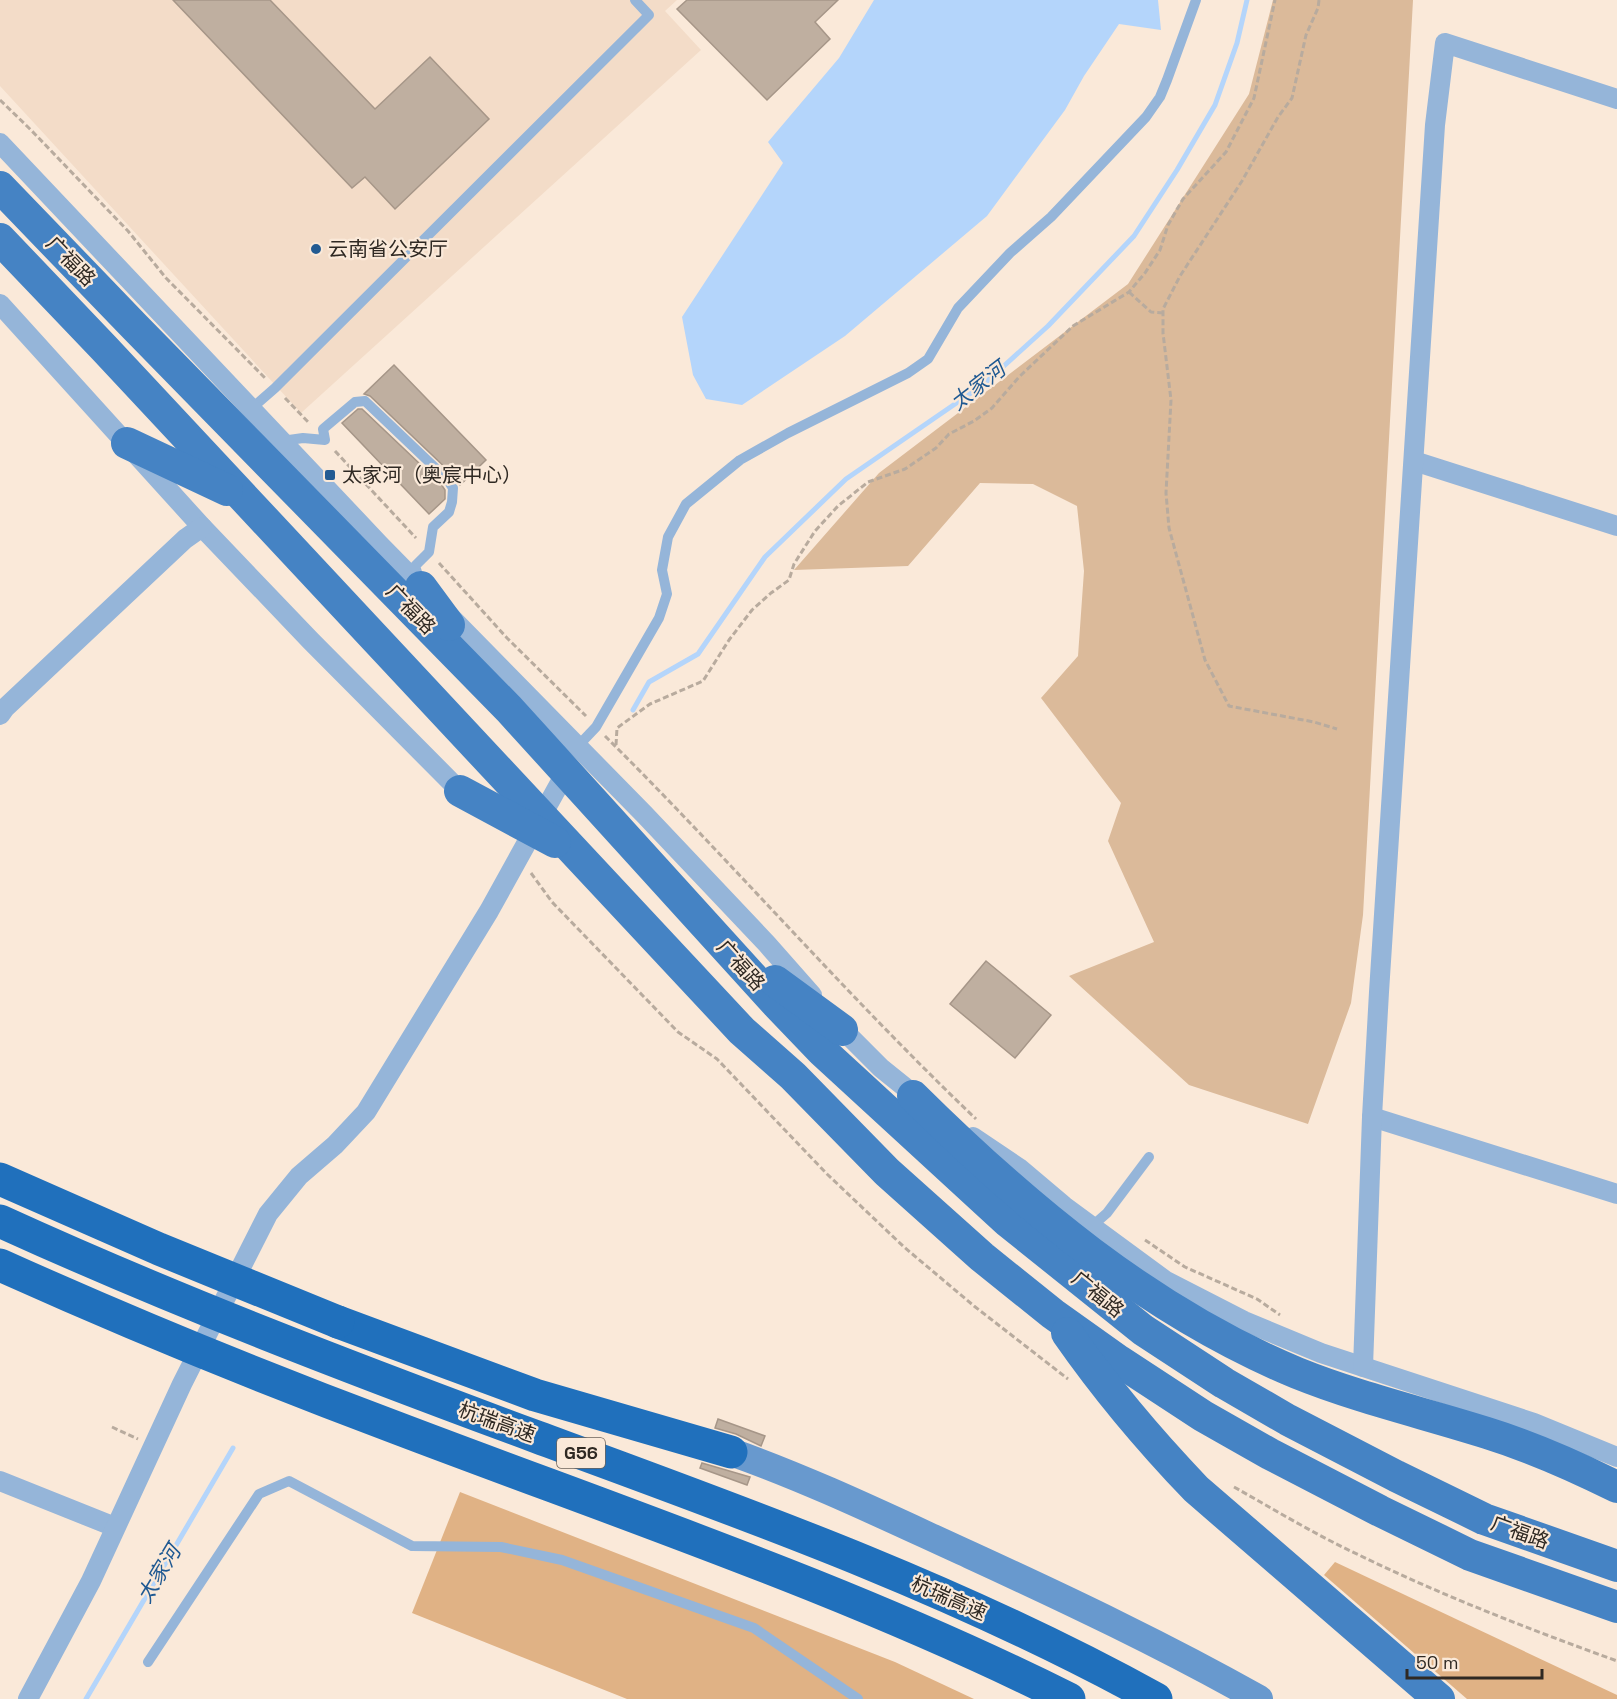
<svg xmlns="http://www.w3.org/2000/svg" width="1617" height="1699" viewBox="0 0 1617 1699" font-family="'Space Grotesk','Noto Sans SC',sans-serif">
<rect width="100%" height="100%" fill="#fae9d9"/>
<!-- built -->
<polygon fill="#f3dcc8" points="0,0 677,0 665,11 701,50 301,413 0,86"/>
<!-- green -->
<polygon fill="#dbba9a" points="1273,0 1413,0 1363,915 1351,1003 1308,1124 1189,1085 1069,976 1154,942 1108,841 1121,803 1041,698 1078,656 1084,571 1077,506 1033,484 980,483 908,566 794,570 879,473 1128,284 1249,94"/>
<!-- forest -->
<g fill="#e0b285">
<polygon points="460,1492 895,1662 974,1699 627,1699 412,1613"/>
<polygon points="1335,1562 1617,1695 1617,1699 1467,1699 1324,1575"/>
</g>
<!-- water -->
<polygon fill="#b4d5fb" points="874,0 1158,0 1161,30 1119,24 1084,76 1065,110 987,216 845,336 742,405 706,399 693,375 682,317 783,163 768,142 839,58"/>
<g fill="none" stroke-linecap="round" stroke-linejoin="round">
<!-- stream -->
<g stroke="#b4d5fb" stroke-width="5">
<polyline points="633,710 649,682 698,654 765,557 846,479 984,384 1048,326 1134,236 1177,170 1215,105 1237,43 1247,0"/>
<polyline points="86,1699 233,1448"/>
</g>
</g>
<!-- building -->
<g fill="#bfafa0" stroke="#a69688" stroke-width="1.5">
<polygon points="173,0 270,0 375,109 430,57 489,119 395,209 365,177 352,188"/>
<polygon points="687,0 838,0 815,22 830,39 767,100 677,9"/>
<polygon points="394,365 486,460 460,485 452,474 370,396 364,394"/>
<polygon points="358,409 362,409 441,484 445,490 445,499 429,514 342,423"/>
<polygon points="986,961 1051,1015 1015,1058 950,1004"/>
<polygon points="718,1419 765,1436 761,1446 736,1434 715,1428"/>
<polygon points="702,1463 750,1477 747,1485 700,1468"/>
</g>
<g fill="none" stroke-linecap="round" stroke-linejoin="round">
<!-- path -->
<g stroke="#b8ab9e" stroke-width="3" stroke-dasharray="6 3" stroke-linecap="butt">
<polyline points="1319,0 1318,8 1306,35 1292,98 1278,117 1242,181 1180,276 1163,309 1163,333 1171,400 1166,493 1169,528 1205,660 1229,706 1314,722 1337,729"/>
<polyline points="0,100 31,130 128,231 166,278 266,379"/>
<polyline points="1129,292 1151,312 1163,313"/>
<polyline points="285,398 310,424"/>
<polyline points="335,451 416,538"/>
<polyline points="439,563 507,638 586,716"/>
<path d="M605,736C731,861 847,996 976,1119"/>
<polyline points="616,745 617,728 650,704 703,681 729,640 752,610 771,593 789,580 794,564 815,531 838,506 868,482 905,469 936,448 949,434 974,421 992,408 1019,377 1073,326 1129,292 1145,273 1160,250 1168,225 1183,199 1226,152 1254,98 1275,0"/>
<polyline points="531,873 552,902 678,1032 717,1059 827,1174 904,1247 974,1306 1068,1379"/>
<polyline points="1145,1240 1185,1267 1257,1299 1280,1315"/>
<polyline points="112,1427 138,1439"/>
<path d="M1234,1487C1275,1510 1316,1535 1359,1555C1443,1596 1529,1629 1617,1661"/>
</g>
<!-- lane -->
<g stroke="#95b5d9" stroke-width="10">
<polyline points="252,408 275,388 649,15 635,0"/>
<polyline points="282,441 303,438 325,440 323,429 355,402 365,401 447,479 453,488 452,502 449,512 433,527 429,552 415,566 420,581"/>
<polyline points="578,746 596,727 659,618 667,594 662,570 668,537 686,504 740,460 788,433 908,373 928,359 958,308 1010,253 1051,217 1146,117 1160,97 1167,80 1196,0"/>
<polyline points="1091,1227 1107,1213 1149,1157"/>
<polyline points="148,1662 259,1494 289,1481 412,1546 501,1547 562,1560 754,1628 858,1699"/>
</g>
<!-- street -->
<g stroke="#95b5d9" stroke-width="20">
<polyline points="0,143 379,544 644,814 767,944 812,995"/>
<polyline points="0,304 202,527 311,641 460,791"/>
<polyline points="1414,461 1617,526"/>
<polyline points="0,715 5,708 185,539 202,527"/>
<polyline points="835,1022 881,1068 922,1101"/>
<polyline points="1372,1117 1617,1194"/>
<polyline points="973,1137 1019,1168 1064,1206 1166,1281 1244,1321 1321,1353 1534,1423 1617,1457"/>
<polyline points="1363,1367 1372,1117 1379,992 1435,125 1445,43 1617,99"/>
<polyline points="0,1481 115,1527"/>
<polyline points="28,1699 91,1581 182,1384 268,1214 299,1176 335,1145 366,1112 489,911 566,772"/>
</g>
<!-- secondary -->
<path stroke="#6899ce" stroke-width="28" d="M731,1452C813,1481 891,1519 970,1555C1068,1600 1165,1646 1259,1699"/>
<!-- primary -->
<g stroke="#4583c4" stroke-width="32">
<polyline points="0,187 134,326 509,709 777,1004 822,1051 1007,1221 1143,1330 1224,1383 1288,1420 1396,1476 1484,1519 1617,1566"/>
<polyline points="0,239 104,348 742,1031 793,1076 887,1172 982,1257 1053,1314 1119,1361 1203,1416 1270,1454 1380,1511 1470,1555 1617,1607"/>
<polyline points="127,443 227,490"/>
<polyline points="421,587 449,625"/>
<polyline points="460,791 555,842"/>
<polyline points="775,981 842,1030"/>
<path d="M913,1096C1025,1207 1150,1312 1297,1373C1359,1398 1424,1413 1487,1433C1532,1447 1575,1466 1617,1487"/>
<path d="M1067,1333C1106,1389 1149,1440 1196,1489L1439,1699"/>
</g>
<!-- highway -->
<polyline stroke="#2070bc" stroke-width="33" points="338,1322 535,1395 731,1452"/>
<!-- highway-bridge -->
<g stroke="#2070bc" stroke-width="33">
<polyline points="0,1179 159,1249 338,1322"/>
<path d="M0,1221C175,1301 356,1370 537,1437C747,1514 959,1590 1156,1699"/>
<path d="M0,1265C131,1324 263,1378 397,1428C623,1514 853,1591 1069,1699"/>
</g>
</g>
<!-- markers -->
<g fill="#235b92" stroke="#fae9d9" stroke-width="2">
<circle cx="316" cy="249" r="6"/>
<rect x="324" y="469" width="12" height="12" rx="3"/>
</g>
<g text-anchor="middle" stroke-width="4.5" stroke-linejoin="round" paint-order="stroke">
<!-- shield labels -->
<rect fill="#fae9d9" stroke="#6c635a" stroke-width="1.5" x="557" y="1438" width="48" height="30" rx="4.5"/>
<g font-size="18" font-weight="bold" fill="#2f2923">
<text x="581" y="1459">G56</text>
</g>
<!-- poi labels -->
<g font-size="20" fill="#2f2923" stroke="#fae9d9" text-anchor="start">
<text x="328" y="256">云南省公安厅</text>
<text x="342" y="482">太家河（奥宸中心）</text>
</g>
<!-- street labels -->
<g font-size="20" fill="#2f2923" stroke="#fae9d9">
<text transform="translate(71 261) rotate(46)" y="7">广福路</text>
<text transform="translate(411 609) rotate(46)" y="7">广福路</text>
<text transform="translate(741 965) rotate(48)" y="7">广福路</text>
<text transform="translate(1098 1294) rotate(39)" y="7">广福路</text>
<text transform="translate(497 1422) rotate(20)" y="7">杭瑞高速</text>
<text transform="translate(1520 1532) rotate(20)" y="7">广福路</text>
<text transform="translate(949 1598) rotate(24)" y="7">杭瑞高速</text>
</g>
<!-- water labels -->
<g font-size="21" font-style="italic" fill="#1f5992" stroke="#fae9d9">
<text transform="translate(978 386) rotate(-38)" y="7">太家河</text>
<text transform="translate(159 1574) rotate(-59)" y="7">太家河</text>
</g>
</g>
<!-- scale -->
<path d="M1407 1669v9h135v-9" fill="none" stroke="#2f2923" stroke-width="3"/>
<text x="1416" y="1669" font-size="18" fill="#2f2923" stroke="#fae9d9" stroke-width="4.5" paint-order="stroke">50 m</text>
</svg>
